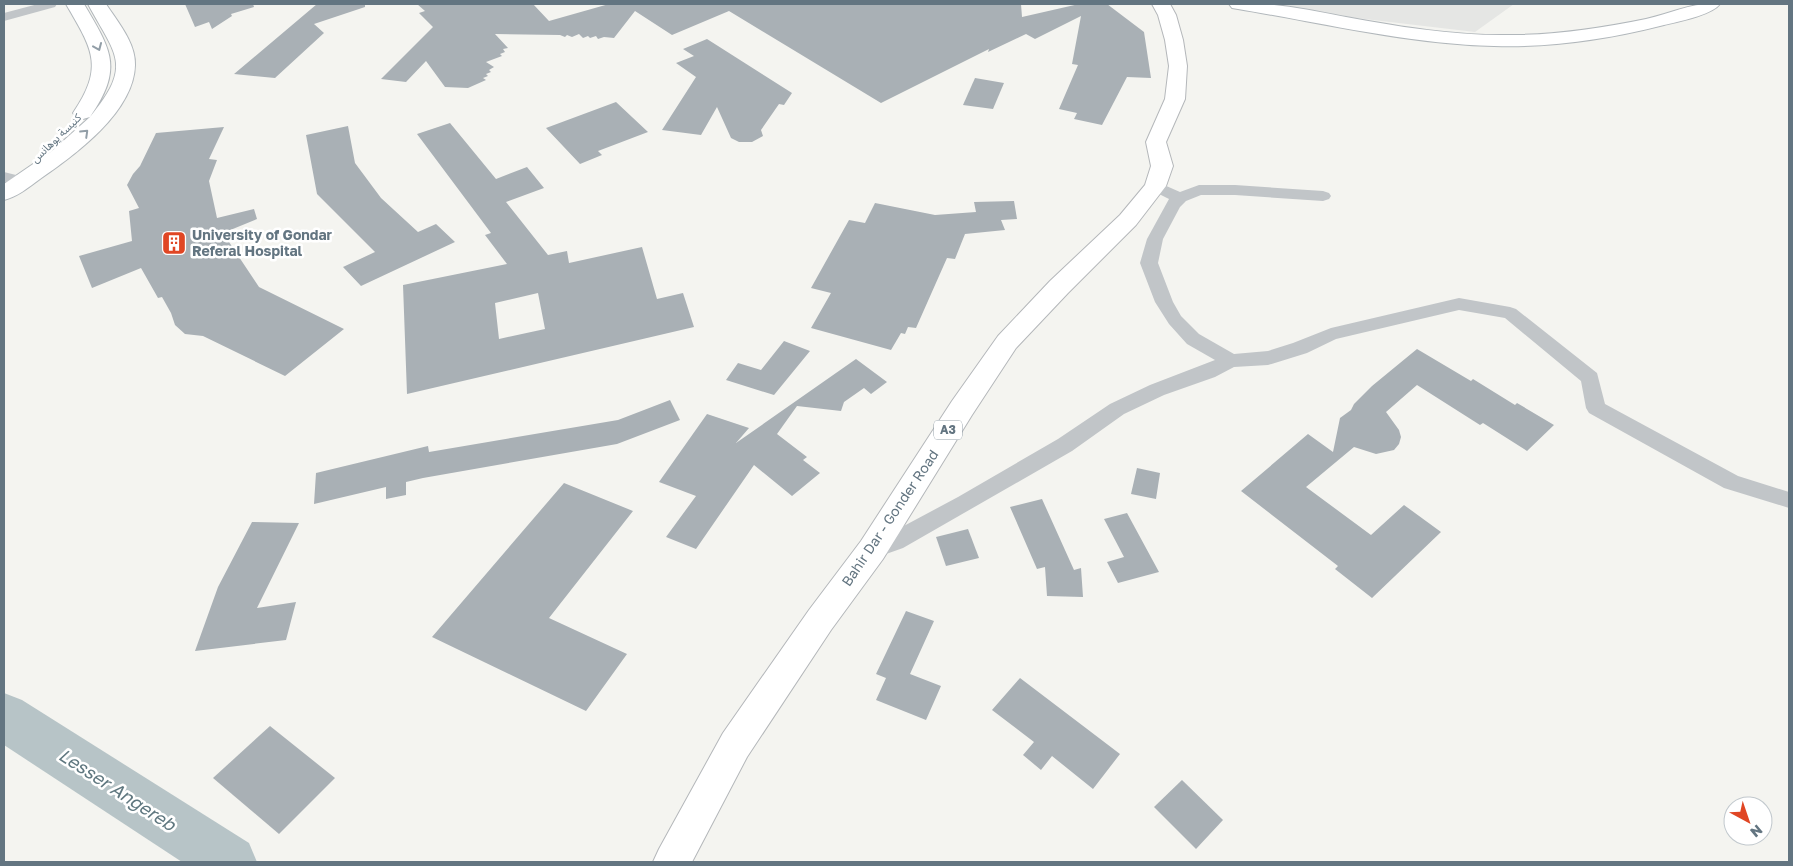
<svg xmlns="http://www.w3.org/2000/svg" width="1793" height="866" viewBox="0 0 1793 866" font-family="'Golos Text','Noto Sans Arabic',sans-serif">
<rect width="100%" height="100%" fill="#f4f4f0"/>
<!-- built -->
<polygon fill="#e5e6e4" points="1260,4 1514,4 1475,32 1356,18"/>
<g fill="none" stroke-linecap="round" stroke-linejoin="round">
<!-- river -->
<polygon fill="#b7c4c7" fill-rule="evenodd" points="4,693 22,700 249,843 257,862 182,862 4,745"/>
</g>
<!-- building -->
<g fill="#a9b0b5" fill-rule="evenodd">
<polygon points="185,4 253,4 254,7 231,14 232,16 212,29 209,22 195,27"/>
<polygon points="317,4 365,4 365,7 314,24 324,33 275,78 234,74"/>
<polygon points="417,4 533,4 549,21 609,4 1021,4 1022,17 1079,4 1107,4 1144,32 1151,78 1127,77 1102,125 1074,119 1077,113 1059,109 1078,65 1072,64 1081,16 1035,39 1026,34 988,52 989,49 881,103 729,11 672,35 635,11 614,38 604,37 598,39 596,36 590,38 588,36 583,38 579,34 572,37 567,35 565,37 560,35 495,34 508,48 503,49 505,52 500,54 502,56 486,62 494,67 489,70 491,72 486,74 488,76 483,78 486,80 468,88 445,87 426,61 406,82 381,79 433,27 419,13 425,11"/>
<polygon points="707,39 792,93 784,105 779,104 761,130 763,136 752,142 739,142 731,138 717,107 701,135 662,130 696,77 676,63 694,56 683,49"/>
<polygon points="975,78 1004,83 993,109 963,105"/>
<polygon points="616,102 648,132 598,151 602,155 580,164 546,128"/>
<path d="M450,123L496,179L527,167L544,188L506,202L548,255L567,251L569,263L642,247L657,299L683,293L694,327L407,394L403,285L507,264L485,235L491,233L417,134ZM538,293L545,329L499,339L495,303Z"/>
<polygon points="348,126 355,163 381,198 418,232 436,224 455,242 361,286 343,267 375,252 317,194 306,135"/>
<polygon points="224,127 209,159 217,160 209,181 217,218 254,209 257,219 223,233 259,287 344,329 285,376 203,336 185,334 175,325 171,313 162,297 158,298 141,268 92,288 79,256 132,241 129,211 139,208 127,185 133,174 140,166 156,133"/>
<polygon points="1014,201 1017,219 1001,220 1005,230 965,234 955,259 947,258 916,328 908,327 905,334 901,333 891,350 811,328 831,293 811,288 849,220 865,223 875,203 935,215 976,212 974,202"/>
<polygon points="784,341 810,351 774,395 726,380 738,363 761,370"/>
<polygon points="1417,349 1471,381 1473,379 1515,405 1517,403 1554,425 1527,451 1483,423 1480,425 1417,385 1386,412 1399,430 1401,437 1399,444 1394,450 1376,454 1354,447 1306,487 1371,535 1404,505 1441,532 1372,598 1335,569 1338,566 1241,491 1308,434 1333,452 1340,418 1351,410 1354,404 1372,386"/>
<polygon points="856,359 887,382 871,394 864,388 844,402 841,411 797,406 777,434 807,457 803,460 820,473 792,496 754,465 696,549 666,537 696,496 659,482 707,414 749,428 736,443"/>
<polygon points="670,400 680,420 617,444 423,478 406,482 406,495 386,499 386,487 314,504 316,473 428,446 429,452 618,420"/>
<polygon points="1137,468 1160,473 1156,499 1131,494"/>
<polygon points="564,483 633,511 549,618 627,654 586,711 432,637"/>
<polygon points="1042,499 1074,570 1081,568 1083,597 1047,596 1045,567 1037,569 1010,507"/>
<polygon points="1127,513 1159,572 1118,583 1107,562 1124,557 1104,519"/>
<polygon points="252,522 299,523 257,608 296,602 286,640 195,651 218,587"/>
<polygon points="968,529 979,558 946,566 936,537"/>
<polygon points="906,611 934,621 910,674 941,686 926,720 876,700 886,678 876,674"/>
<polygon points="1020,678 1120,754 1093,789 1052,756 1041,770 1023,755 1034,742 992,710"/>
<polygon points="270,726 335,778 279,834 213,778"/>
<polygon points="1182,780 1223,820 1196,849 1154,807"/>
</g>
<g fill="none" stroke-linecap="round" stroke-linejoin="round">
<defs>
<g id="secondary">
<path d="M66,4H84C111,50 124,68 90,117C134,64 115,55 88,4H106C117,21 136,43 135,65C134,112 75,155 40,179C29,187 17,197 4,200V184L52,151L90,117L83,119L76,117L73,113C105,66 92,49 66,4Z"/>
<path d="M1229,4C1269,1 1307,10 1346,17C1400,27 1456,36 1511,35C1556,35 1602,28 1646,19C1673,13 1692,2 1720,4C1712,15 1677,22 1664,25C1609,39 1551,48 1494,46C1408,44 1323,23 1238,9L1232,8Z"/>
</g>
<polygon id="highway" points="1152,4 1170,4 1176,15 1183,40 1187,66 1185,99 1166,142 1173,166 1166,186 1136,225 1068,293 1016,348 972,415 883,559 831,630 747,757 692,862 653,862 659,849 723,733 809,610 861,541 952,401 998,336 1050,281 1120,215 1145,185 1151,166 1146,142 1165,99 1169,66 1165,40 1158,15"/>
</defs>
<!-- secondary casing -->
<use href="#secondary" stroke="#b1b7bb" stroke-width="2"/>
<!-- highway casing -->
<use href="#highway" stroke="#b4b7ba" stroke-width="2"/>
<!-- street -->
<g fill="#c1c5c8" fill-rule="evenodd">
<polygon points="38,4 57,4 55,7 4,21 4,13"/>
<polygon points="4,172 28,178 30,181 28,184 22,186 4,182"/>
<polygon points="1155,181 1180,192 1199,185 1235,185 1323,191 1329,193 1331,196 1329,199 1323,201 1235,195 1201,195 1186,201 1180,207 1163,239 1158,263 1173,302 1181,316 1199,334 1234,354 1268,351 1293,343 1331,328 1459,298 1510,307 1516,309 1597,373 1605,404 1738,476 1789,492 1789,508 1724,488 1589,413 1586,408 1581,381 1505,318 1459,310 1336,339 1307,353 1268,365 1234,367 1215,377 1164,395 1124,414 1072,451 903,548 872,559 864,557 861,550 864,543 887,535 958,497 1058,439 1110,404 1150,385 1215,360 1187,344 1169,324 1155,302 1140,263 1147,239 1169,199 1149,189 1147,186 1149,183"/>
</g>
<!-- secondary -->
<use href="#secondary" fill="#fff" fill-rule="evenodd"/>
<!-- highway -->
<use href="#highway" fill="#fff" fill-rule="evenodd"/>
</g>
<!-- one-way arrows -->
<defs><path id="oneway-chevron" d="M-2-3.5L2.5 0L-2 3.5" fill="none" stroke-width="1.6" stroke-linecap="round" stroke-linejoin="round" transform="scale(1.25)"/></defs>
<g stroke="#929ea7">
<use href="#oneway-chevron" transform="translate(98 47) rotate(67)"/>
<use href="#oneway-chevron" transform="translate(85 133) rotate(-44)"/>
</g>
<!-- icons -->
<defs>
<symbol id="building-square" viewBox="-11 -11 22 22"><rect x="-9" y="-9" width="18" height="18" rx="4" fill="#e04624" stroke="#fff"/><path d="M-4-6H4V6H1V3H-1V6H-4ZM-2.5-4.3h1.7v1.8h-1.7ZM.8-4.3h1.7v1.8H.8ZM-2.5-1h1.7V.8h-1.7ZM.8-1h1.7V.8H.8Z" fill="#fff"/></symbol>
</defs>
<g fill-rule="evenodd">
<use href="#building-square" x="160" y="229" width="28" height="28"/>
</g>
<g text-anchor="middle" stroke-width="5" stroke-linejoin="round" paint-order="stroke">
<!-- far-street labels -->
<g font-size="11" fill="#637581" stroke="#fff">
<text transform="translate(56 138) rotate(-44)" y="4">كنيسة يوهانس</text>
</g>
<!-- shield labels -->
<rect fill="#fff" stroke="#929ea7" stroke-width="1" x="934" y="420.5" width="28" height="19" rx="4"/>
<g font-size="12" font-weight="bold" fill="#637581">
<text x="948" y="434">A3</text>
</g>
<!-- poi labels -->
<g font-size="14" font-weight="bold" fill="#637581" stroke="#fff" text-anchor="start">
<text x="192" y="240">University of Gondar<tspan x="192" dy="16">Referal Hospital</tspan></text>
</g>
<!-- street labels -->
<g font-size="14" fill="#637581" stroke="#fff">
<text transform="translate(890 518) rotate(-56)" y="5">Bahir Dar - Gonder Road</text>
</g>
<!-- near-water labels -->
<g font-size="18" font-style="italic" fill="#5f777f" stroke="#fff">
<text transform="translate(117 790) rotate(33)" y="6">Lesser Angereb</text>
</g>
</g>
<!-- border -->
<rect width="1793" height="866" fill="none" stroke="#637581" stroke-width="10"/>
<!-- north arrow -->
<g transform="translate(1748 821) rotate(140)"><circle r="24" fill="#ffffff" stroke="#c1c8cd"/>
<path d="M0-4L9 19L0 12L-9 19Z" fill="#e04624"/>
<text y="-8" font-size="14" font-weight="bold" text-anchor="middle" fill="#637581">N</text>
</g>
</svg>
